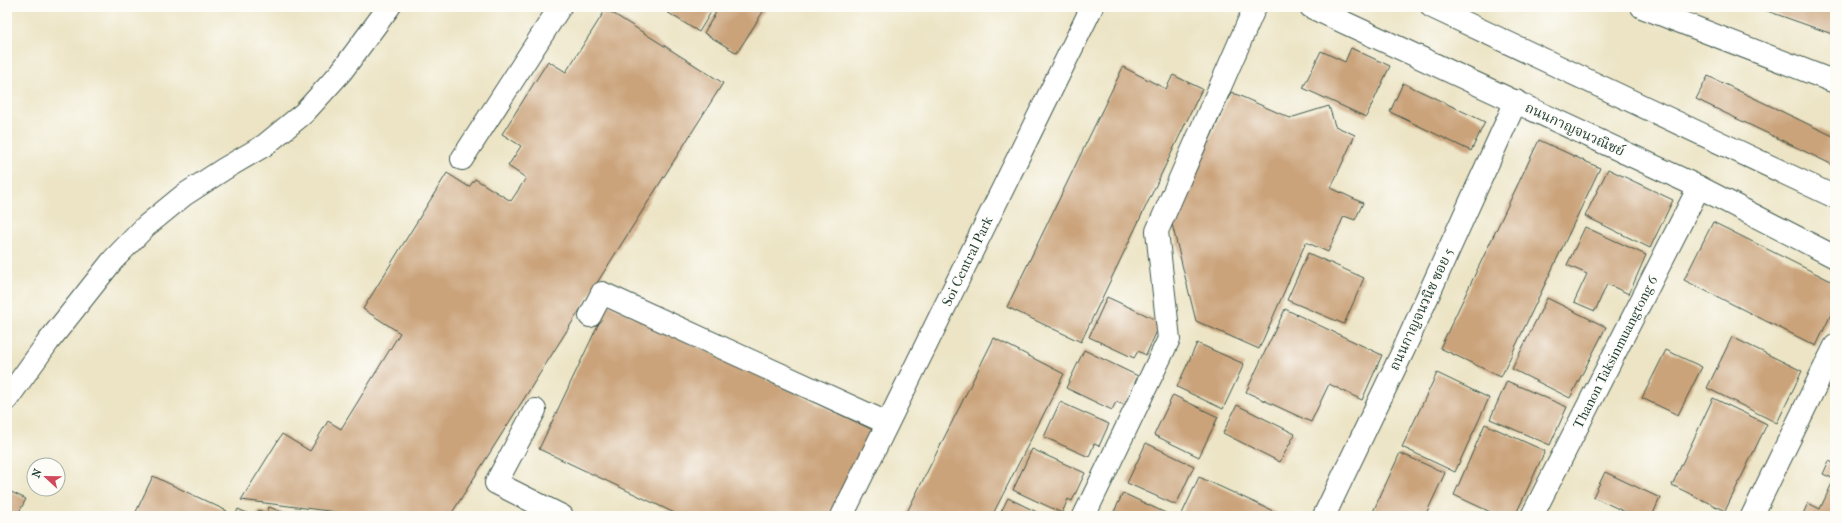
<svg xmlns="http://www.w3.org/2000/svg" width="1842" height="523" viewBox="0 0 1842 523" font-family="'IM FELL French Canon','Noto Serif Thai',serif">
<rect width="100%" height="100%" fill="#fdfcf7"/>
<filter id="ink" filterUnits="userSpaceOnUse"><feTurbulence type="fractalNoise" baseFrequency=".025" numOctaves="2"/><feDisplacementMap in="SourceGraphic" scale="8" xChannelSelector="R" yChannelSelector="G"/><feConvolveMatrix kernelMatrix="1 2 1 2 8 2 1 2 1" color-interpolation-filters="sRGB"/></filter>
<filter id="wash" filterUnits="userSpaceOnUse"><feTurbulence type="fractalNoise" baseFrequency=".012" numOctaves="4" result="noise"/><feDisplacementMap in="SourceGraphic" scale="16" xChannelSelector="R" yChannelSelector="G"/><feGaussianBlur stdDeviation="0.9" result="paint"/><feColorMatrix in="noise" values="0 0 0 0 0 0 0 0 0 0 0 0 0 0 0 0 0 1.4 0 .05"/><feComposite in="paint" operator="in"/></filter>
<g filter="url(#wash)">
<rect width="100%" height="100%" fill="#ece4c5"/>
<g id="blocks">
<!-- building -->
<g fill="#caa37a">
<polygon points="659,7 714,7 699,32"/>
<polygon points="719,7 766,7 737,53 704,33"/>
<polygon points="1756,7 1835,7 1835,35"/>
<polygon points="606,9 723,83 450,516 368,516 241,500 282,434 310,451 328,421 341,429 400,333 363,309 447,173 469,187 475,179 511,201 526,178 508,166 521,146 502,134 548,61 566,72"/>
<polygon points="1351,48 1390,66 1366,117 1303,88 1321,51 1345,62"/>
<polygon points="1123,67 1166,89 1173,75 1202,89 1081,342 1007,307"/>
<polygon points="1708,76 1835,137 1835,166 1696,99"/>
<polygon points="1403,83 1485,122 1471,151 1390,112"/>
<polygon points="1231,92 1290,118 1329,106 1335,126 1355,135 1331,188 1363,203 1355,220 1344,216 1328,252 1306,242 1259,349 1196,321 1172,224"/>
<polygon points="1539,140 1600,168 1501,377 1440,348"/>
<polygon points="1608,169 1673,200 1650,248 1585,216"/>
<polygon points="1713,222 1835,283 1835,306 1816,346 1684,280"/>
<polygon points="1585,227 1646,255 1629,294 1607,284 1595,311 1574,302 1587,274 1567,265"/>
<polygon points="1308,253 1364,278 1344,324 1287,300"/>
<polygon points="1107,297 1161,322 1146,355 1138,351 1134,358 1089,337"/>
<polygon points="1547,298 1606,327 1570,398 1512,369"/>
<polygon points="608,304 873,430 832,516 681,516 539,449"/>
<polygon points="1285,309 1382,355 1362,400 1329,384 1311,422 1246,392"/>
<polygon points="1732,337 1802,371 1777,423 1707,388"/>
<polygon points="994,338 1064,374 992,516 905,516"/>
<polygon points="1197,343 1244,364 1223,409 1177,387"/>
<polygon points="1084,350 1138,376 1125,405 1116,402 1112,410 1066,388"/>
<polygon points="1666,350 1702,367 1678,415 1642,398"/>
<polygon points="1437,373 1489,398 1455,472 1402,447"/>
<polygon points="1507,381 1567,407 1550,445 1490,419"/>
<polygon points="1173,395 1218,417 1199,457 1154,435"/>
<polygon points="1713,398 1767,424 1725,511 1672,485"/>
<polygon points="1060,402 1109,424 1099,446 1094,444 1089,457 1044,437"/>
<polygon points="1237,405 1295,434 1280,462 1223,433"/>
<polygon points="1485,424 1545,451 1515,516 1499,516 1454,495"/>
<polygon points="1146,443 1194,466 1176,505 1127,483"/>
<polygon points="1032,449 1085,473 1072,501 1068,499 1062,513 1013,490"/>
<polygon points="1400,453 1445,473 1425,516 1371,516"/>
<polygon points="1829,461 1835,464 1835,516 1802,516 1808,503 1820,509 1834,479 1823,474"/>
<polygon points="1605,472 1660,498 1652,516 1634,516 1593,497"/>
<polygon points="153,476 227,511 225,516 134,516"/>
<polygon points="1199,477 1284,516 1181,516"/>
<polygon points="7,490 26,499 17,516 7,516"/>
<polygon points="1123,493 1172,516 1112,516"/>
<polygon points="1008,498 1045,516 999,516"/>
<polygon points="269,507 292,516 256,516 259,510 267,513"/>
<polygon points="238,509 254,516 235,516"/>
</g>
</g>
</g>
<g filter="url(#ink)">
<use href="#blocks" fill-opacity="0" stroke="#3e564a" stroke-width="1"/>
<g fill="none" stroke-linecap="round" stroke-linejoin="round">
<defs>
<g id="minor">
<polyline points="1642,7 1835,82"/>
<polyline points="462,159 560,7"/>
<polyline points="590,316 602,293 887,423"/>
<polyline points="7,399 48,342 113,260 146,226 184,195 224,169 265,145 304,113 341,72 389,7"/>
<polyline points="535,410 496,483 562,516"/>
<polyline points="842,516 1092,7"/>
<polyline points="1084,516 1169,339 1157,231 1255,7"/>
<polyline points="1324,516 1403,351 1516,101"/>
<polyline points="1532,516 1699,187"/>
<polyline points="1752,516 1835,346"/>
</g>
<g id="primary">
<polyline points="1311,7 1699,187 1835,257"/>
<polyline points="1432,7 1835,197"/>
</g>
</defs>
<!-- minor casing -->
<use href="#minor" stroke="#3e564a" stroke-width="24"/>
<!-- primary casing -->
<use href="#primary" stroke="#3e564a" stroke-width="24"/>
<!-- minor -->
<use href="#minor" stroke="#fff" stroke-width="22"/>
<!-- primary -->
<use href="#primary" stroke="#fff" stroke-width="22"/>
</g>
</g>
<g text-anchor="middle" stroke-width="3" stroke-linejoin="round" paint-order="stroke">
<!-- street labels -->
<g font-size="14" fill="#1f3d34" stroke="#fdfcf7">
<text transform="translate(1575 129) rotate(25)" y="5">ถนนกาญจนวณิชย์</text>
<text transform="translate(967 261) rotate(-64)" y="5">Soi Central Park</text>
<text transform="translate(1421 309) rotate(-65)" y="5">ถนนกาญจนวนิช ซอย 5</text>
<text transform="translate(1615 352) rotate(-63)" y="5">Thanon Taksinmuangtong 6</text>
</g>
</g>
<!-- margin -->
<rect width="1842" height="523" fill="none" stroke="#fdfcf7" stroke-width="24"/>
<!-- north arrow -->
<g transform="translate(46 477) rotate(292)"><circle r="19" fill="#fdfcf7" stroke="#a4b0a9"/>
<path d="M0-3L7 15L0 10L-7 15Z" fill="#d1495b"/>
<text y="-6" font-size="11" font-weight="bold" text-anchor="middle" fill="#1f3d34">N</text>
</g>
</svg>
